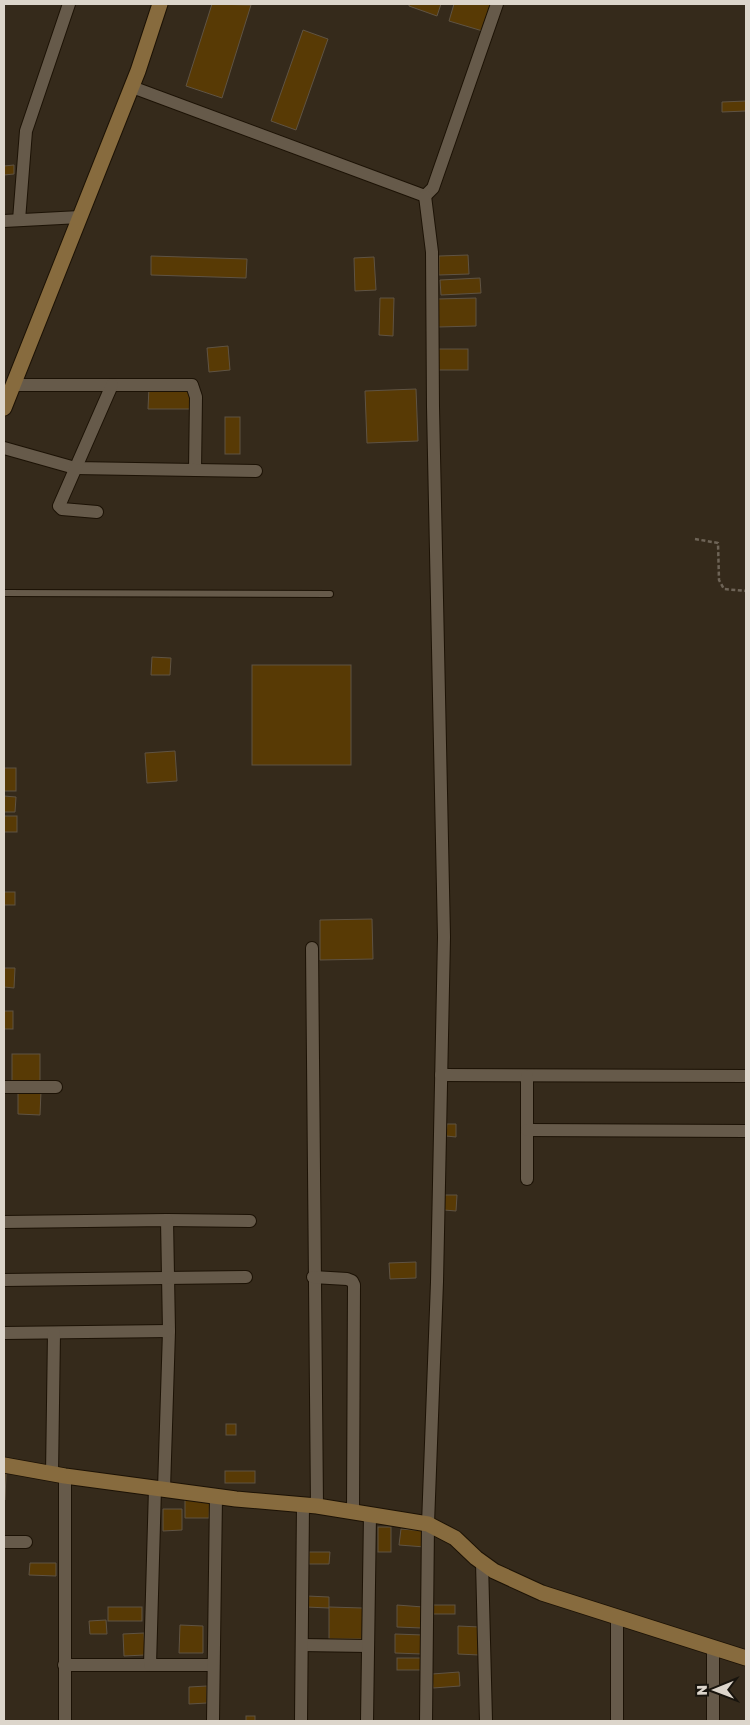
<svg xmlns="http://www.w3.org/2000/svg" width="750" height="1725" viewBox="0 0 750 1725" font-family="'Golos Text',sans-serif">
<rect width="100%" height="100%" fill="#352a1b"/>
<!-- building -->
<g fill="#583a05" stroke="#5f5343">
<polygon points="212,4 251,5 222,98 186,86"/>
<polygon points="409,4 441,4 437,16 409,6"/>
<polygon points="454,4 494,4 486,32 449,21"/>
<polygon points="303,30 328,39 296,130 271,121"/>
<polygon points="746,101 746,111 722,112 722,102"/>
<polygon points="14,165 14,174 4,175 4,166"/>
<polygon points="468,255 469,274 439,275 439,256"/>
<polygon points="151,256 247,259 246,278 151,275"/>
<polygon points="374,257 376,290 355,291 354,258"/>
<polygon points="480,278 481,293 441,295 440,280"/>
<polygon points="380,298 394,298 393,336 379,335"/>
<polygon points="476,298 476,326 438,327 437,299"/>
<polygon points="228,346 230,370 209,372 207,348"/>
<rect x="438" y="349" width="30" height="21"/>
<polygon points="149,387 190,387 190,409 148,409"/>
<polygon points="416,389 418,441 367,443 365,391"/>
<rect x="225" y="417" width="15" height="37"/>
<polygon points="152,657 171,658 170,675 151,675"/>
<rect x="252" y="665" width="99" height="100"/>
<polygon points="175,751 177,781 147,783 145,753"/>
<rect x="4" y="768" width="12" height="23"/>
<polygon points="4,796 16,797 15,812 4,812"/>
<rect x="4" y="816" width="13" height="16"/>
<rect x="4" y="892" width="11" height="13"/>
<polygon points="372,919 373,959 320,960 320,920"/>
<polygon points="4,968 15,968 14,988 4,987"/>
<rect x="4" y="1011" width="9" height="18"/>
<rect x="12" y="1054" width="28" height="27"/>
<polygon points="18,1091 41,1091 40,1115 18,1114"/>
<polygon points="447,1124 456,1124 456,1137 446,1136"/>
<polygon points="444,1195 457,1195 456,1211 444,1210"/>
<polygon points="416,1262 416,1278 390,1279 389,1263"/>
<rect x="226" y="1424" width="10" height="11"/>
<rect x="225" y="1471" width="30" height="12"/>
<polygon points="4,1473 6,1473 5,1500 4,1500"/>
<polygon points="185,1496 210,1496 209,1518 185,1518"/>
<polygon points="163,1509 182,1509 182,1530 163,1531"/>
<rect x="378" y="1527" width="13" height="25"/>
<polygon points="401,1529 426,1531 425,1547 399,1545"/>
<polygon points="309,1552 330,1552 329,1564 309,1564"/>
<polygon points="30,1563 56,1563 56,1576 29,1575"/>
<polygon points="307,1596 329,1597 329,1608 306,1607"/>
<polygon points="397,1605 423,1607 422,1628 397,1627"/>
<rect x="433" y="1605" width="22" height="9"/>
<rect x="108" y="1607" width="34" height="14"/>
<polygon points="329,1607 363,1608 362,1639 329,1639"/>
<polygon points="106,1620 107,1634 90,1634 89,1621"/>
<polygon points="180,1625 203,1626 203,1653 179,1653"/>
<polygon points="458,1626 480,1627 479,1655 458,1654"/>
<polygon points="144,1633 145,1655 124,1656 123,1634"/>
<polygon points="395,1634 423,1635 422,1654 395,1653"/>
<rect x="397" y="1658" width="28" height="12"/>
<polygon points="459,1672 460,1686 433,1688 432,1674"/>
<polygon points="207,1686 207,1703 189,1704 189,1687"/>
<rect x="246" y="1716" width="9" height="5"/>
</g>
<g fill="none" stroke-linecap="round" stroke-linejoin="round">
<defs>
<polyline id="lane" points="4,593 330,594"/>
<g id="street">
<polyline points="132,87 425,196 433,188 497,4"/>
<polyline points="425,196 432,252 433,407 444,937 437,1282 428,1524 426,1721"/>
<polyline points="19,220 26,131 69,4"/>
<polyline points="4,221 80,217"/>
<polyline points="13,385 192,385 196,397 195,470"/>
<polyline points="4,448 75,468 256,471"/>
<polyline points="97,512 62,509 59,506 112,385"/>
<polyline points="312,948 317,1506"/>
<polyline points="441,1075 746,1076"/>
<polyline points="527,1076 527,1179"/>
<polyline points="4,1087 56,1087"/>
<polyline points="527,1130 746,1131"/>
<polyline points="167,1220 250,1221"/>
<polyline points="4,1222 167,1220 169,1331 164,1489"/>
<polyline points="313,1277 347,1279 352,1281 354,1285 353,1512"/>
<polyline points="4,1280 246,1277"/>
<polyline points="4,1333 169,1331"/>
<polyline points="52,1474 54,1333"/>
<polyline points="4,1542 26,1542"/>
<polyline points="482,1562 486,1721"/>
<polyline points="302,1645 368,1646"/>
<polyline points="64,1665 150,1665 155,1488"/>
<polyline points="150,1665 212,1665"/>
<polyline points="65,1721 65,1476"/>
<polyline points="213,1721 216,1496"/>
<polyline points="301,1721 303,1505"/>
<polyline points="367,1721 370,1515"/>
<polyline points="617,1721 617,1617"/>
<polyline points="713,1721 713,1647"/>
</g>
<g id="secondary">
<polyline points="4,408 138,71 160,4"/>
<polyline points="4,1465 65,1476 236,1499 317,1506 428,1524 455,1538 476,1558 494,1571 542,1593 746,1658"/>
</g>
</defs>
<!-- lane casing -->
<use href="#lane" stroke="#1c1205" stroke-width="8"/>
<!-- street casing -->
<use href="#street" stroke="#1c1205" stroke-width="14"/>
<!-- secondary casing -->
<use href="#secondary" stroke="#1c1205" stroke-width="17"/>
<!-- path -->
<polyline stroke="#6e6457" stroke-width="2.5" stroke-dasharray="4 2.5" stroke-linecap="butt" points="695,539 718,543 719,580 724,589 746,591"/>
<!-- lane -->
<use href="#lane" stroke="#665a4a" stroke-width="6"/>
<!-- street -->
<use href="#street" stroke="#665a4a" stroke-width="12"/>
<!-- secondary -->
<use href="#secondary" stroke="#876b3e" stroke-width="15"/>
</g>
<!-- border -->
<rect width="750" height="1725" fill="none" stroke="#dcd5cb" stroke-width="10"/>
<!-- north arrow -->
<g transform="translate(715 1690) rotate(269)" stroke="#18140d" stroke-width="4" paint-order="stroke">
<path d="M0-4L9 19L0 12L-9 19Z" fill="#dcd5cb"/>
<text y="-8" font-size="14" font-weight="bold" text-anchor="middle" fill="#dcd5cb">N</text>
</g>
</svg>
